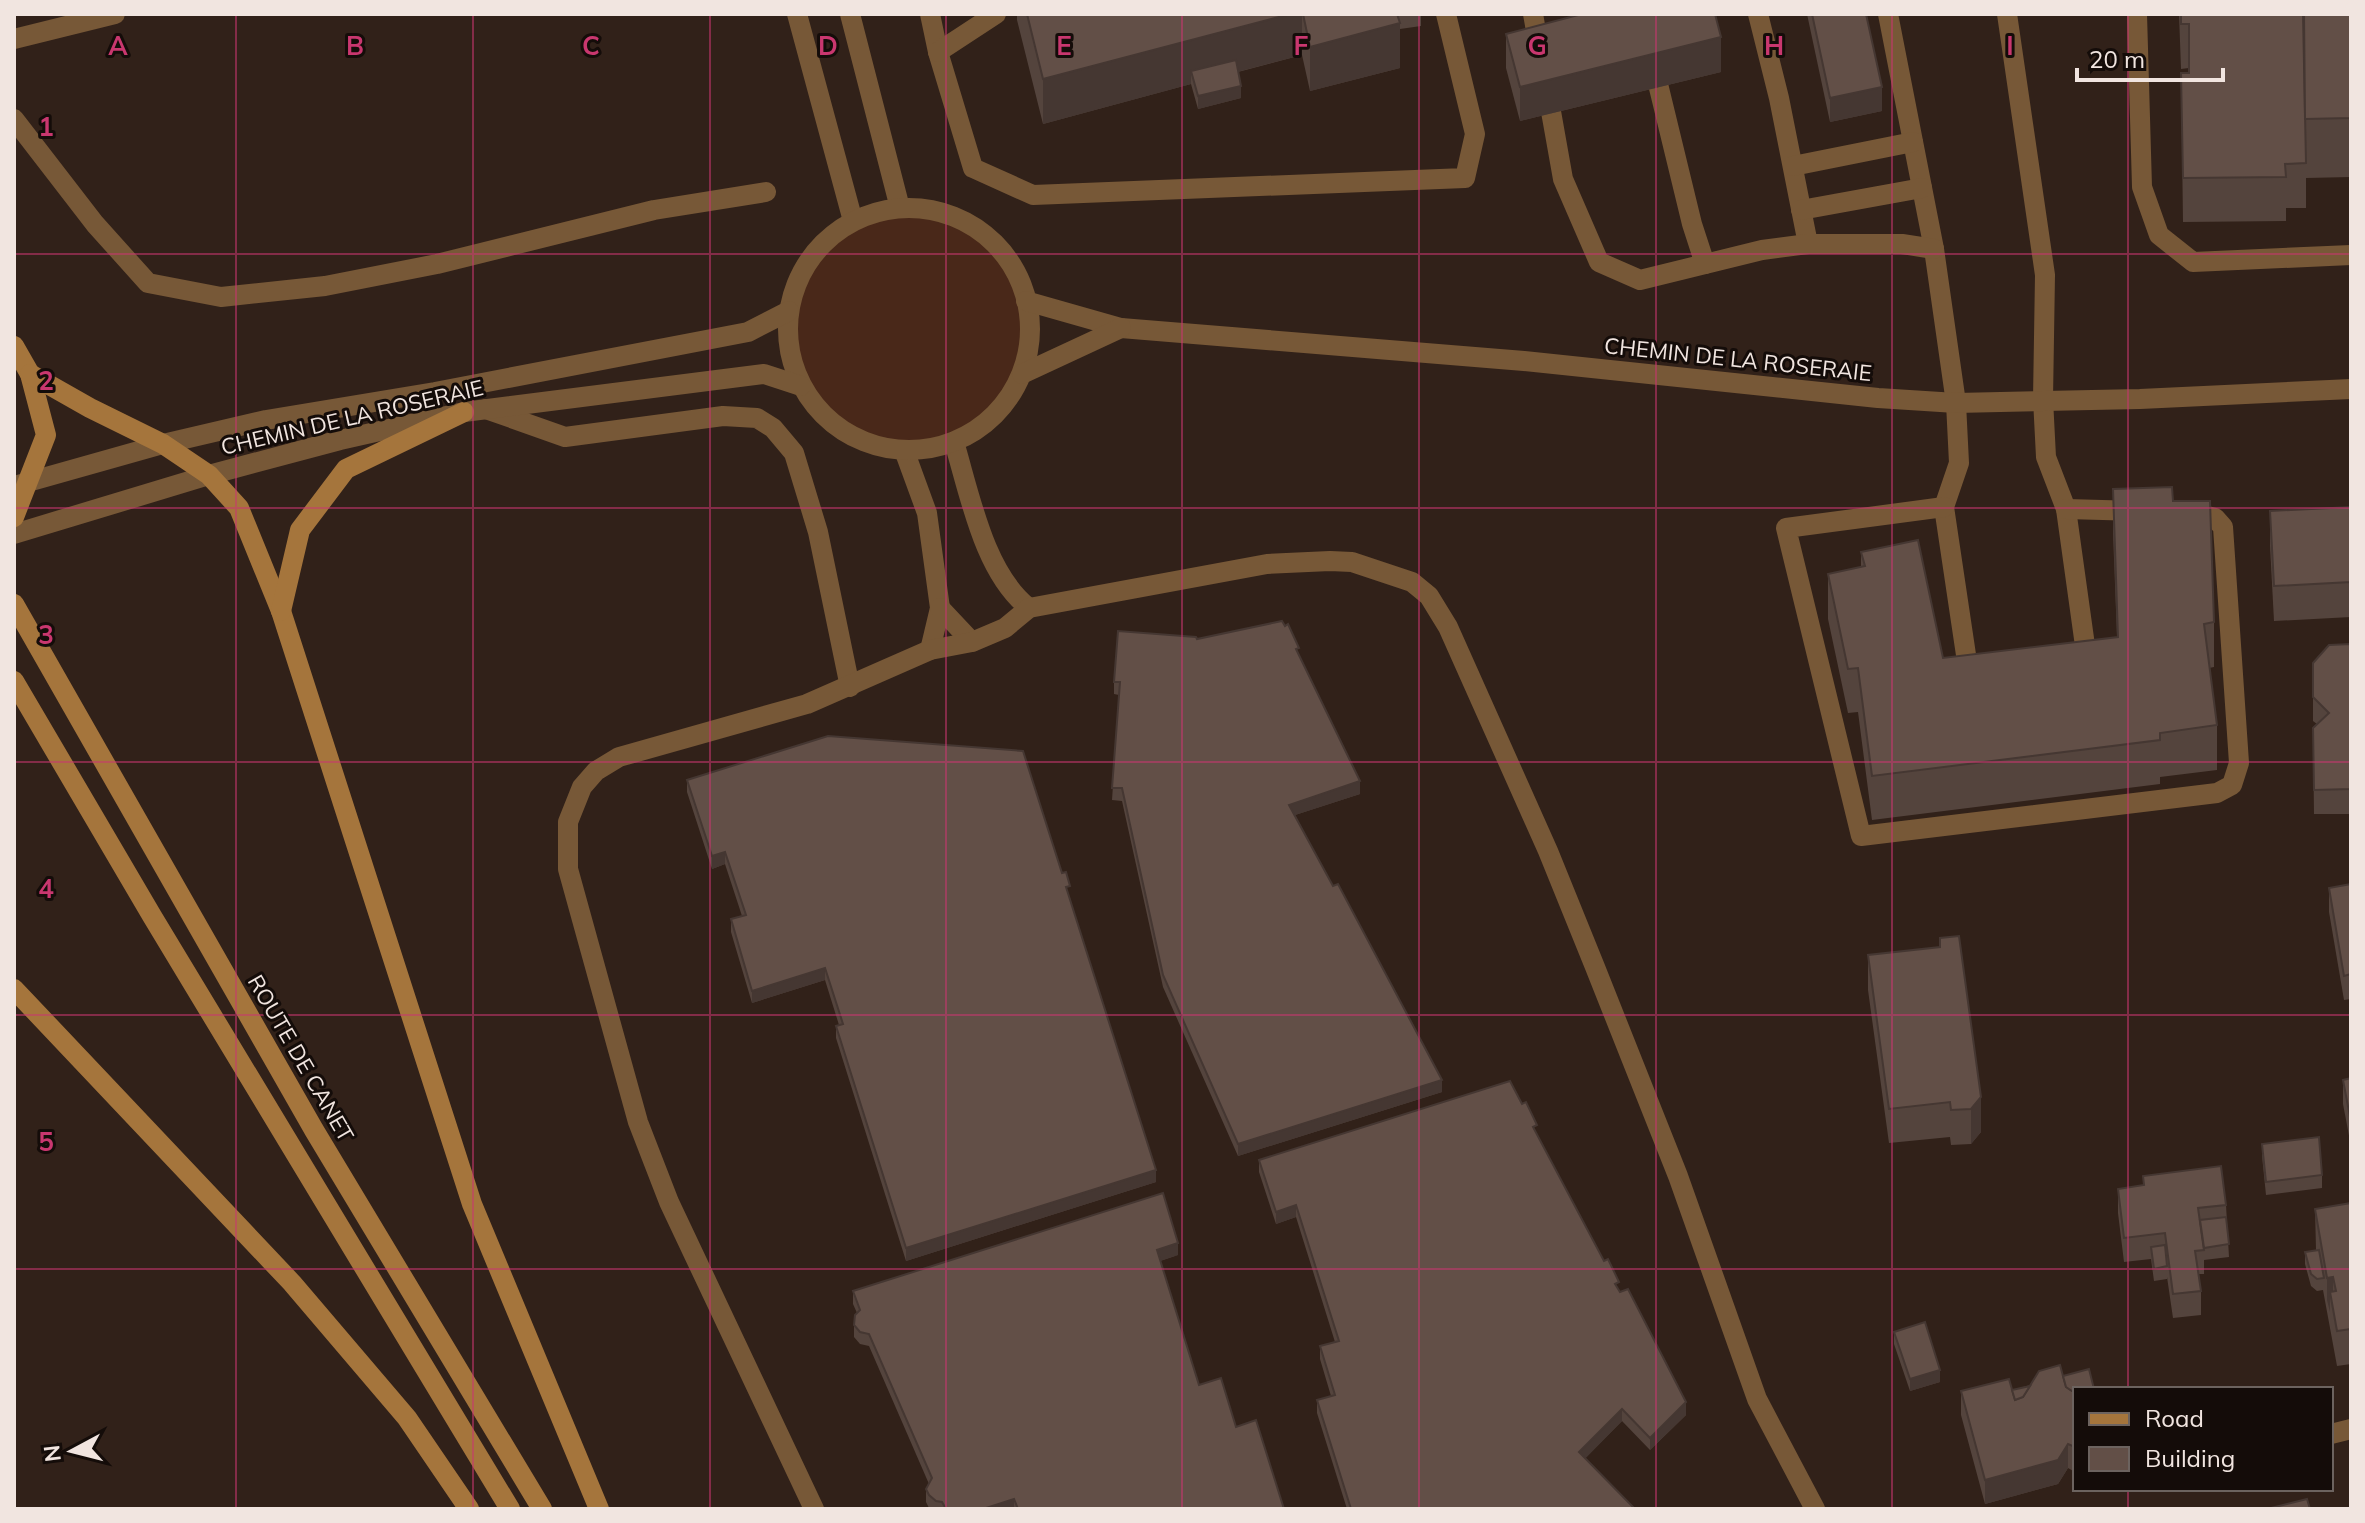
<svg xmlns="http://www.w3.org/2000/svg" width="2365" height="1523" viewBox="0 0 2365 1523" font-family="Mulish,sans-serif">
<rect width="100%" height="100%" fill="#312119"/>
<!-- grass -->
<circle fill="#492819" cx="908" cy="329" r="120"/>
<g fill="none" stroke-linecap="round" stroke-linejoin="round">
<!-- service -->
<g stroke="#775837" stroke-width="20">
<polyline points="797,14 853,221"/>
<polyline points="850,14 900,208"/>
<polyline points="930,14 938,52 973,168 1033,195 1465,178 1475,134 1446,14"/>
<polyline points="1533,14 1540,53"/>
<polyline points="1641,14 1692,224 1705,264"/>
<polyline points="1758,14 1779,98 1808,244"/>
<polyline points="1888,14 1934,249 1956,403 1959,463 1944,507 1969,675 1974,675"/>
<polyline points="2007,14 2045,275 2043,399 2046,457 2066,509 2087,660 2081,661"/>
<polyline points="2137,14 2142,187 2159,235 2193,262 2351,255"/>
<polyline points="14,39 115,14"/>
<polyline points="938,52 996,14"/>
<polyline points="1547,89 1563,179 1599,262 1640,280 1762,250 1808,244 1902,244 1934,249"/>
<polyline points="14,119 95,224 148,283 221,297 325,286 437,264 654,210 766,192"/>
<polyline points="1793,166 1913,142"/>
<polyline points="1801,210 1922,188"/>
<polyline points="486,409 565,437 723,416 757,418 773,428 794,453 818,532 850,687"/>
<path d="M954,442C970,495 984,573 1029,608"/>
<polyline points="904,450 927,513 940,608 930,650"/>
<polyline points="1944,507 1786,528 1861,836 2217,793 2232,785 2239,763 2223,527 2215,518 2187,511"/>
<polyline points="2066,509 2139,511"/>
<polyline points="940,608 972,642"/>
<polyline points="814,1509 669,1202 638,1122 568,869 568,822 582,787 596,771 619,757 807,704 930,650 972,642 1005,628 1029,608 1267,564 1330,561 1352,562 1412,582 1429,596 1448,627 1548,851 1595,967 1678,1176 1757,1399 1815,1509"/>
</g>
<!-- minor -->
<polyline stroke="#775837" stroke-width="20" points="2331,1434 2351,1429"/>
<!-- tertiary -->
<g stroke="#775837" stroke-width="20">
<circle cx="909" cy="329" r="121"/>
<polyline points="1026,301 1121,328 1524,361 1878,398 1956,403 2140,399 2351,389"/>
<polyline points="1022,374 1121,328"/>
<polyline points="14,486 163,444 266,420 435,392 748,332 789,311"/>
<polyline points="14,534 209,475 340,440 464,412 764,374 801,386"/>
</g>
<!-- secondary -->
<g stroke="#a5753c" stroke-width="20">
<polyline points="14,346 30,374 46,435 14,517"/>
<polyline points="30,374 90,408 163,444 209,475 239,508 281,611 472,1204 599,1509"/>
<polyline points="14,604 314,1130 542,1509"/>
<polyline points="281,611 300,530 346,469 464,412"/>
<polyline points="14,681 152,916 510,1509"/>
<polyline points="14,989 292,1283 407,1418 469,1509"/>
</g>
</g>
<!-- wall -->
<g fill="#54443d">
<polygon points="1017,14 1421,14 1421,26 1400,29 1400,68 1310,91 1302,55 1238,72 1241,98 1198,109 1191,84 1043,124 1017,20"/>
<polygon points="1807,14 1866,14 1882,111 1830,122"/>
<polygon points="2179,14 2351,14 2351,177 2306,178 2306,208 2286,208 2286,221 2183,222 2181,73 2189,73 2189,68 2181,69"/>
<polygon points="1506,34 1721,72 1520,121 1506,68"/>
<polygon points="2113,489 2173,501 2214,622 2214,667 2209,668 2217,725 2217,770 2160,777 2160,784 1872,820 1858,712 1848,713 1828,619 1828,574 1861,567 1861,552 1943,658 2117,637 2113,533"/>
<polygon points="2351,507 2351,617 2274,621 2270,546 2270,511"/>
<polygon points="1197,639 1299,657 1360,794 1295,815 1442,1092 1238,1156 1163,987 1122,801 1112,800 1119,695 1114,694 1114,682"/>
<polygon points="2351,644 2351,814 2314,814 2313,728 2317,724 2313,721 2313,663"/>
<polygon points="687,780 1070,898 1156,1182 906,1261 836,1038 836,1026 839,1025 825,980 752,1003 731,932 731,919 742,916 725,864 712,869 687,792"/>
<polygon points="2351,884 2351,999 2344,1000 2329,912 2329,888"/>
<polygon points="1940,947 1981,1132 1971,1144 1951,1145 1950,1137 1889,1143 1868,990 1868,955"/>
<polygon points="2351,1078 2351,1146 2343,1104 2343,1080"/>
<polygon points="1537,1134 1619,1291 1686,1415 1650,1450 1622,1421 1585,1458 1635,1509 1347,1509 1317,1413 1317,1400 1331,1396 1320,1359 1320,1346 1335,1342 1296,1217 1276,1224 1259,1172 1259,1160"/>
<polygon points="2262,1144 2322,1175 2322,1188 2266,1195 2262,1156"/>
<polygon points="2143,1176 2226,1205 2229,1257 2204,1260 2204,1274 2199,1274 2201,1291 2201,1315 2173,1318 2167,1277 2167,1279 2154,1281 2151,1259 2124,1262 2118,1213 2118,1189 2143,1186"/>
<polygon points="2351,1203 2351,1364 2337,1366 2323,1290 2317,1291 2311,1286 2305,1264 2305,1252 2316,1250 2315,1209"/>
<polygon points="1178,1255 1160,1261 1199,1385 1236,1427 1284,1509 930,1509 929,1508 926,1502 926,1489 929,1484 869,1346 860,1344 854,1337 854,1325 857,1313 853,1304 853,1291"/>
<polygon points="1894,1332 1940,1382 1910,1391 1894,1344"/>
<polygon points="2063,1376 2075,1389 2075,1472 2068,1468 2058,1484 1985,1504 1961,1415 1961,1391 2012,1390"/>
</g>
<!-- shaded-wall -->
<g fill="#453732">
<polygon points="1290,14 1302,14 1302,55 1195,83 1191,71 1191,84 1043,124 1043,79"/>
<polygon points="1400,23 1400,68 1310,91 1310,47"/>
<polygon points="1721,37 1721,72 1520,121 1520,87"/>
<polygon points="1241,86 1241,98 1198,109 1198,96"/>
<polygon points="1882,87 1882,111 1830,122 1830,98"/>
<polygon points="1360,781 1360,794 1289,817 1289,805"/>
<polygon points="725,852 725,864 712,869 712,856"/>
<polygon points="825,968 825,980 752,1003 752,991"/>
<polygon points="1442,1080 1442,1092 1238,1156 1238,1144"/>
<polygon points="1981,1097 1981,1132 1971,1144 1971,1109"/>
<polygon points="1156,1170 1156,1182 906,1261 906,1248"/>
<polygon points="1296,1205 1296,1217 1276,1224 1276,1212"/>
<polygon points="1178,1243 1178,1255 1157,1262 1157,1250"/>
<polygon points="2333,1277 2333,1308 2330,1292 2330,1312 2327,1300 2327,1278"/>
<polygon points="1940,1370 1940,1382 1910,1391 1910,1379"/>
<polygon points="1686,1402 1686,1415 1650,1450 1650,1438"/>
<polygon points="1622,1409 1622,1421 1579,1465 1579,1452"/>
<polygon points="2068,1444 2068,1468 2058,1484 1985,1504 1985,1480"/>
<polygon points="1014,1499 1014,1509 983,1509"/>
</g>
<!-- building -->
<g fill="#624f47" stroke="#453732" stroke-width="2">
<polygon points="1027,14 1290,14 1043,79"/>
<polygon points="1303,14 1397,14 1400,23 1310,47"/>
<polygon points="1582,14 1715,14 1721,37 1520,87 1506,34"/>
<polygon points="1812,14 1866,14 1882,87 1830,98"/>
<polygon points="2181,14 2303,14 2306,163 2285,164 2286,177 2183,178 2181,73 2189,73 2189,24 2181,24"/>
<polygon points="2304,14 2351,14 2351,118 2305,119"/>
<polygon points="1236,60 1241,86 1198,96 1191,71"/>
<polygon points="2172,487 2173,501 2210,501 2214,622 2204,624 2217,725 2160,733 2160,740 1872,776 1858,668 1848,669 1828,574 1865,566 1861,552 1918,540 1943,658 2118,637 2113,489"/>
<polygon points="2351,507 2351,582 2274,586 2270,511"/>
<polygon points="1282,621 1285,626 1288,624 1299,648 1296,649 1360,781 1289,805 1333,886 1338,884 1442,1080 1238,1144 1163,975 1122,788 1112,788 1120,682 1114,682 1118,631 1196,637 1197,639"/>
<polygon points="2351,644 2351,789 2314,790 2313,728 2329,713 2313,697 2313,663 2329,645"/>
<polygon points="828,736 1023,751 1062,873 1066,872 1070,886 1066,887 1156,1170 906,1248 836,1026 843,1024 825,968 752,991 731,919 746,915 725,852 712,856 687,780"/>
<polygon points="2351,884 2351,974 2344,976 2329,888"/>
<polygon points="1959,936 1981,1097 1971,1109 1951,1110 1950,1102 1889,1109 1868,955 1940,947 1940,938"/>
<polygon points="2351,1078 2351,1122 2343,1080"/>
<polygon points="1510,1081 1522,1104 1526,1102 1537,1125 1533,1127 1604,1261 1608,1259 1619,1282 1615,1284 1620,1292 1628,1289 1686,1402 1650,1438 1622,1409 1579,1452 1635,1509 1351,1509 1317,1400 1335,1395 1320,1346 1339,1341 1296,1205 1276,1212 1259,1160"/>
<polygon points="2319,1137 2322,1175 2266,1182 2262,1144"/>
<polygon points="2221,1166 2226,1205 2198,1208 2204,1250 2195,1251 2201,1291 2173,1294 2165,1233 2124,1238 2118,1189 2144,1185 2143,1176"/>
<polygon points="1163,1193 1178,1243 1157,1250 1199,1385 1221,1378 1236,1427 1256,1420 1284,1509 1018,1509 1014,1499 983,1509 946,1509 942,1502 936,1501 929,1495 926,1489 932,1478 869,1334 860,1332 854,1325 855,1315 860,1310 853,1291"/>
<polygon points="2351,1203 2351,1329 2337,1331 2330,1292 2336,1291 2333,1277 2327,1278 2315,1209"/>
<polygon points="2226,1217 2229,1244 2204,1248 2200,1220"/>
<polygon points="2165,1245 2167,1266 2154,1269 2151,1247"/>
<polygon points="2319,1250 2324,1278 2317,1279 2311,1274 2305,1252"/>
<polygon points="1925,1322 1940,1370 1910,1379 1894,1332"/>
<polygon points="2060,1365 2066,1387 2075,1393 2075,1447 2068,1444 2058,1460 1985,1480 1961,1391 2009,1379 2015,1400 2023,1397 2039,1371"/>
<polygon points="2089,1369 2094,1389 2075,1389 2075,1393 2066,1387 2063,1376"/>
<polygon points="2030,1386 2023,1397 2015,1400 2012,1390"/>
<polygon points="2307,1499 2310,1509 2267,1509"/>
</g>
<!-- grid -->
<path fill="none" stroke="#c9376f" stroke-width="2" stroke-opacity="0.55" d="M236,14V1509M473,14V1509M710,14V1509M946,14V1509M1182,14V1509M1419,14V1509M1656,14V1509M1892,14V1509M2128,14V1389M14,254H2351M14,508H2351M14,762H2351M14,1015H2351M14,1269H2351M2128,1489V1509"/>
<g text-anchor="middle" stroke-width="6" stroke-linejoin="round" paint-order="stroke">
<!-- street labels -->
<g font-size="22" fill="#f1e5e0" stroke="#140c09">
<text transform="translate(1738 359) rotate(6)" y="8">CHEMIN DE LA ROSERAIE</text>
<text transform="translate(352 417) rotate(-13)" y="8">CHEMIN DE LA ROSERAIE</text>
<text transform="translate(301 1058) rotate(60)" y="8">ROUTE DE CANET</text>
</g>
</g>
<g font-size="26" text-anchor="middle" font-weight="bold" fill="#c9376f" stroke="#140c09" stroke-width="6" stroke-linejoin="round" paint-order="stroke">
<text x="118" y="55">A</text>
<text x="355" y="55">B</text>
<text x="591" y="55">C</text>
<text x="828" y="55">D</text>
<text x="1064" y="55">E</text>
<text x="1301" y="55">F</text>
<text x="1537" y="55">G</text>
<text x="1774" y="55">H</text>
<text x="2010" y="55">I</text>
<text x="46" y="136">1</text>
<text x="46" y="390">2</text>
<text x="46" y="644">3</text>
<text x="46" y="898">4</text>
<text x="46" y="1151">5</text>
</g>
<!-- border -->
<rect width="2365" height="1523" fill="none" stroke="#f1e5e0" stroke-width="32"/>
<!-- legend -->
<rect x="2073" y="1387" width="260" height="104" fill="#140c09" stroke="#6c635f" stroke-width="2"/>
<rect x="2089" y="1413" width="40" height="12" fill="#a5753c" stroke="#6c635f" stroke-width="2"/>
<text x="2145" y="1427" font-size="24" fill="#f1e5e0">Road</text>
<rect x="2089" y="1447" width="40" height="24" fill="#624f47" stroke="#6c635f" stroke-width="2"/>
<text x="2145" y="1467" font-size="24" fill="#f1e5e0">Building</text>
<!-- north arrow -->
<g transform="translate(72 1451) rotate(263)" stroke="#140c09" stroke-width="6" paint-order="stroke">
<path d="M0-6L14 30L0 20L-14 30Z" fill="#f1e5e0"/>
<text y="-12" font-size="22" font-weight="bold" text-anchor="middle" fill="#f1e5e0">N</text>
</g>
<!-- scale -->
<path d="M2077 68v12h146v-12" fill="none" stroke="#f1e5e0" stroke-width="4"/>
<text x="2089" y="68" font-size="24" fill="#f1e5e0" stroke="#140c09" stroke-width="6" paint-order="stroke">20 m</text>
</svg>
